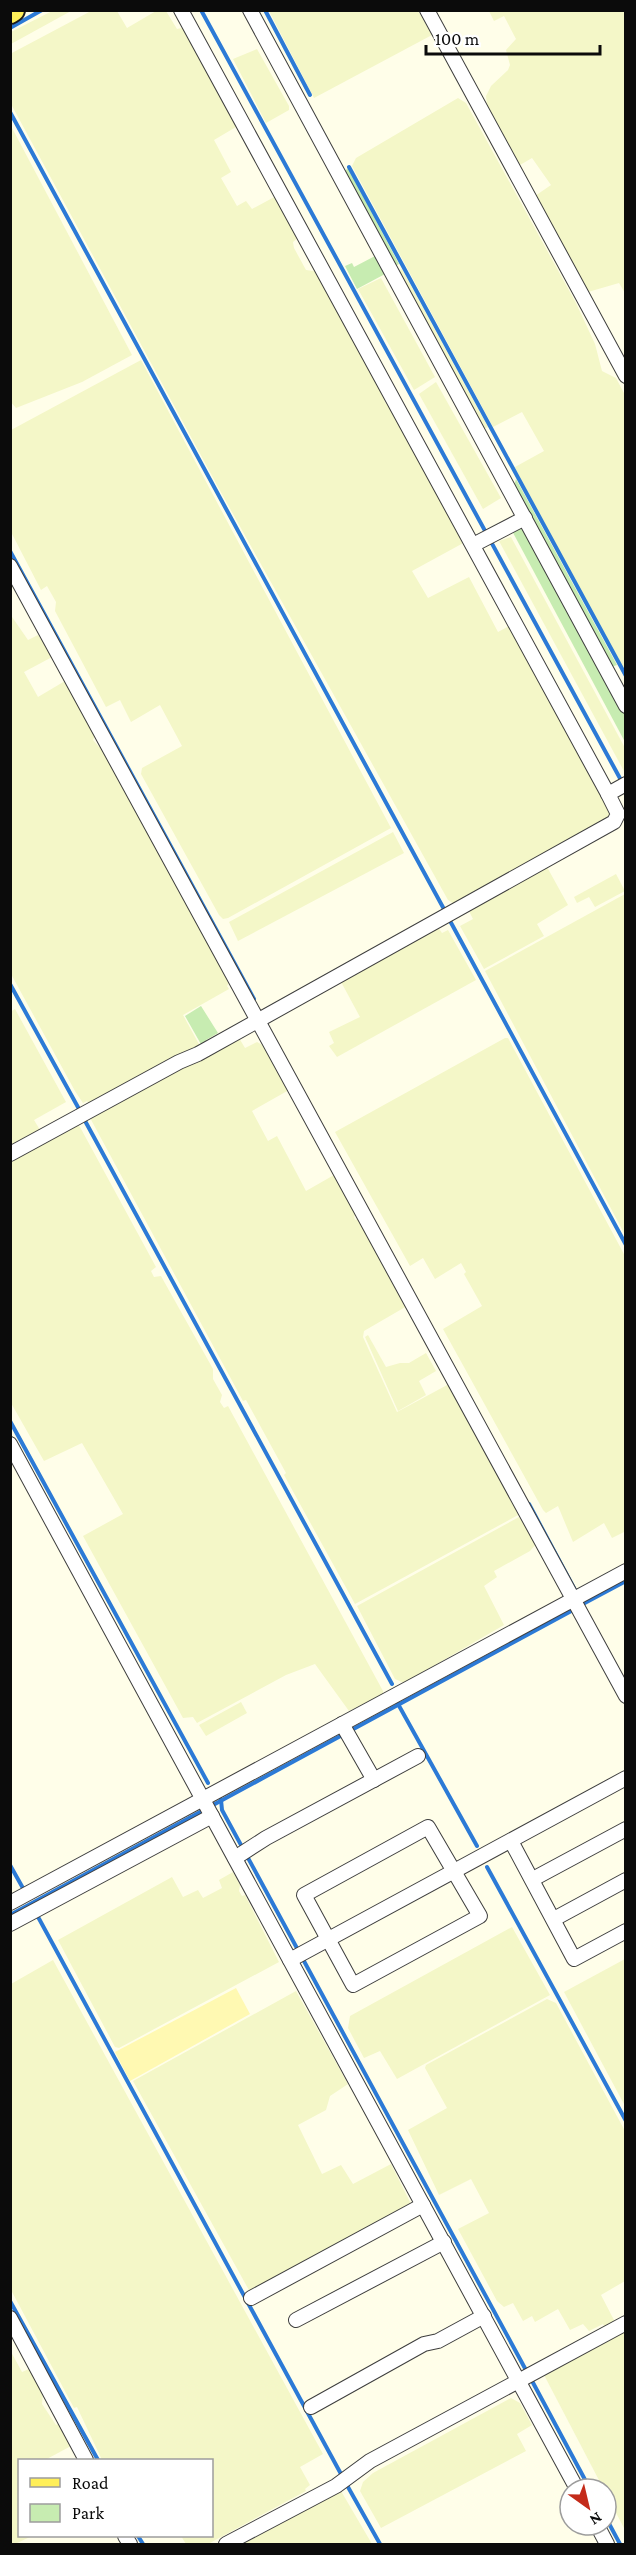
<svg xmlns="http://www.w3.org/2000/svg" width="636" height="2555" viewBox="0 0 636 2555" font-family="'Crimson Pro',serif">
<rect width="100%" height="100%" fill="#fffee9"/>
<!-- farmland -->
<g fill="#f4f7c8">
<polygon points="52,11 71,11 11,44 11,32"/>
<polygon points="91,11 117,11 127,28 156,11 166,11 177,29 186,27 241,124 214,140 231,172 221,178 237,206 246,201 252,209 278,195 300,236 293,242 294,248 306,270 320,272 386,396 384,400 386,404 392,407 467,541 412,571 428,598 469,577 498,632 513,624 613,814 565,841 560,847 456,905 448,900 218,487 11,104 10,54"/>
<polygon points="269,11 418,11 432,35 314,98"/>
<polygon points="489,11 623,11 626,14 625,293 619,283 588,292 535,196 551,185 532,158 520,165 515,163 488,115 486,96 491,86 508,70 510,65 506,50 516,39 504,16 494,21"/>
<polygon points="257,49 289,106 289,110 266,123 233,59"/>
<polygon points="458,98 466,103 576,303 595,344 602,371 616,378 625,395 625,672 516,470 515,467 544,451 522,412 493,427 352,166 356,158"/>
<polygon points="11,126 132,355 82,382 16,408 10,401"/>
<polygon points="402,269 488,427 484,429 398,271"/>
<polygon points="381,278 435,377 414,390 358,289"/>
<polygon points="141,360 391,828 228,918 223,919 219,915 141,774 142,768 182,746 160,705 131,722 120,700 106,707 55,611 56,602 47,586 41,590 11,532 11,430"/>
<polygon points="436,382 501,498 483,509 419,394"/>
<polygon points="511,537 625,748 625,773 499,541"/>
<polygon points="10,614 28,640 38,635 54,656 24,672 38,697 65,681 67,684 96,733 93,740 99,747 102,746 182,891 180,893 231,980 227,986 229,989 183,1015 200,1046 90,1104 87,1101 83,1103 75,1091 11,974"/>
<polygon points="393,832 404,853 238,941 229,922"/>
<polygon points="547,867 568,905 537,924 544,936 484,969 460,926 473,919 468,909"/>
<polygon points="616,874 625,891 595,907 589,897 577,903 574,897"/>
<polygon points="625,894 625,1235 485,971"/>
<polygon points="437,926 442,933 448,930 476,980 337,1057 329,1046 334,1043 329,1032 360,1017 340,980"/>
<polygon points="15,1009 66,1102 34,1120 40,1130 11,1146 10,1012"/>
<polygon points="239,1038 245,1048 257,1042 266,1047 289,1090 252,1111 268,1141 277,1136 306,1191 334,1175 337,1177 357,1214 354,1216 355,1220 359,1218 407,1306 364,1331 363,1337 397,1412 449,1384 520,1514 355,1604 284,1475 286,1473 246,1400 243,1401 89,1116"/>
<polygon points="505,1038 508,1038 625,1256 626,1531 612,1538 604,1523 573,1542 558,1506 546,1513 543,1510 443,1329 482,1306 464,1274 466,1272 461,1263 435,1279 423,1258 410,1266 335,1132"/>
<polygon points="76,1124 80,1127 156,1267 151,1271 154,1277 161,1276 213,1369 213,1379 222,1395 220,1402 224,1408 228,1406 383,1691 383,1694 349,1711 315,1664 286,1675 197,1723 193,1717 183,1718 83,1536 123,1514 82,1443 44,1461 11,1403 10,1160"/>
<polygon points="368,1335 386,1367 400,1363 409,1363 426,1353 436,1371 419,1381 426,1395 398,1411 365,1337"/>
<polygon points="519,1517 537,1543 530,1551 494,1571 497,1577 484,1586 504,1625 404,1683 395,1679 357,1606"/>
<polygon points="241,1702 247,1713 206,1736 199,1725"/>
<polygon points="233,1872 240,1885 239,1891 242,1896 245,1895 279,1962 119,2048 115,2047 58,1940 172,1877 183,1897 198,1890 203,1898 222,1888 219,1880"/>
<polygon points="512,1927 550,1995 397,2079 380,2051 364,2058 348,2028 350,2016"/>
<polygon points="625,1959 625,2106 564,1992"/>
<polygon points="53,1960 323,2454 300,2467 310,2485 305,2489 306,2491 208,2544 186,2544 181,2536 212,2536 212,2460 102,2460 77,2407 74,2408 11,2290 11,1984"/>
<polygon points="296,1991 348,2084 330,2096 326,2110 298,2125 322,2174 341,2165 353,2184 391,2164 411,2204 250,2292 133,2081"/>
<polygon points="547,1999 556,2003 625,2131 625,2281 601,2295 615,2322 605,2328 603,2324 589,2331 583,2324 570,2330 558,2309 535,2322 532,2316 523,2321 513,2303 504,2307 497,2301 458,2229 489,2213 471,2179 439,2195 408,2130 447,2108 425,2068 426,2065"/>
<polygon points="625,2328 625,2530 543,2373"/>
<polygon points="10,2350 22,2372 29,2369 43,2393 42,2404 56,2425 60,2423 71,2446 45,2460 20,2460 20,2536 32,2536 15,2544 10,2544"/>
<polygon points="511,2398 520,2403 532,2425 517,2434 526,2451 381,2528 360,2491 363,2482 373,2473"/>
<polygon points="341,2491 372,2544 243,2544"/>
</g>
<!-- green -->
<g fill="#c7ecb1">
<polygon points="348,168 399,264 395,266 344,172"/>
<polygon points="375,256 385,274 357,289 345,266 352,263 354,267"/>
<polygon points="516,479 617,665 611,667 514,486"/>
<polygon points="522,526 625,716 625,742 511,529"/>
<polygon points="201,1006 218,1033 206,1040 208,1044 202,1046 185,1016"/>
</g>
<!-- sand -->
<polygon fill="#fff9b2" points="236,1988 250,2014 130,2081 115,2052"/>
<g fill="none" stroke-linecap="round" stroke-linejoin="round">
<!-- stream -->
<g stroke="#2c7ad6" stroke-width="4">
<polyline points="201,10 622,782"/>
<polyline points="265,10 310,95"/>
<polyline points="10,28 42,10"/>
<polyline points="10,112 445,911"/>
<polyline points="349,167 626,676"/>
<polyline points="10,551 254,999"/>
<polyline points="449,919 626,1245"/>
<polyline points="10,984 79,1109"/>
<polyline points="84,1119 392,1684"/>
<polyline points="10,1421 208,1783"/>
<polyline points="529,1504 575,1590"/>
<polyline points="581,1605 626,1581"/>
<polyline points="398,1704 477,1846"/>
<polyline points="221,1800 222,1810 527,2372"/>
<polyline points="10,1865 24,1890"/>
<polyline points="487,1867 626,2121"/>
<polyline points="10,1915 575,1609"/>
<polyline points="37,1915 341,2474"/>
<polyline points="10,2301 98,2460"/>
<polyline points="531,2379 590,2489"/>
<polyline points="348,2487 380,2544"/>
<polyline points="606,2518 620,2544"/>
<polyline points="138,2536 143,2544"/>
</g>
<defs>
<g id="minor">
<polyline points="181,10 608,794"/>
<polyline points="250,10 626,706"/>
<polyline points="427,10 626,376"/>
<polyline points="473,545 525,518"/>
<polyline points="10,566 626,1696"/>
<polyline points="10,1154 179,1062 198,1054 614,822 618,814 608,794 626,784"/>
<polyline points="10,1444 577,2489"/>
<polyline points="342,1724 374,1780"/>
<polygon points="428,1827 480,1916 353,1985 304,1895"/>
<polyline points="511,1841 574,1959 626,1931"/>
<polyline points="235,1858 266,1838 418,1756"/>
<polyline points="533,1879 626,1829"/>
<polyline points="10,1903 626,1571"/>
<polyline points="554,1919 626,1880"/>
<polyline points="10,1924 212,1816"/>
<polyline points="290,1960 626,1778"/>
<polyline points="251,2298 423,2205"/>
<polyline points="10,2318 86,2460"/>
<polyline points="296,2320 444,2242"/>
<polyline points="311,2407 424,2344 438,2341 484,2316"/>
<polyline points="597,2525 607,2544"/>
<polyline points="125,2536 130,2544"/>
<polyline points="226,2544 336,2486 370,2461 626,2323"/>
</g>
<polyline id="primary" points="10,12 13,10"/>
</defs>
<!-- minor casing -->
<use href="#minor" stroke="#3e3e3e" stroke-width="16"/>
<!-- primary casing -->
<use href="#primary" stroke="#1c1c1c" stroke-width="26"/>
<!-- minor -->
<use href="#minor" stroke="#fff" stroke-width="14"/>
<!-- primary -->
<use href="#primary" stroke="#ffef59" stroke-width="22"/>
</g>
<!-- border -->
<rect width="636" height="2555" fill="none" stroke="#0b0b0b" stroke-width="24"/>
<!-- legend -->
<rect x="18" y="2459" width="195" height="78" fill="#ffffff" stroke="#9d9d9d" stroke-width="1.5"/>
<rect x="30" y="2478" width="30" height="9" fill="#ffef59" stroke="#9d9d9d" stroke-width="1.5"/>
<text x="72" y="2489" font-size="18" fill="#0b0b0b">Road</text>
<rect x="30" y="2504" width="30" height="18" fill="#c7ecb1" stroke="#9d9d9d" stroke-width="1.5"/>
<text x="72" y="2519" font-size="18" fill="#0b0b0b">Park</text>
<!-- north arrow -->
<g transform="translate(588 2507) rotate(146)"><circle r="28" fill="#ffffff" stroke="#9d9d9d" stroke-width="1.5"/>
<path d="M0-4.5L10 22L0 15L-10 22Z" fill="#c42b1a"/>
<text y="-9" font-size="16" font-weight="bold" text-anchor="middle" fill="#0b0b0b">N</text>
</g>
<!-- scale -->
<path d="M426 45v9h174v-9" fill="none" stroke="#0b0b0b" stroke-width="3"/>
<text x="435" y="45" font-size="18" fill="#0b0b0b" stroke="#ffffff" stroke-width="4.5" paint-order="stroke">100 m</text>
</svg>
